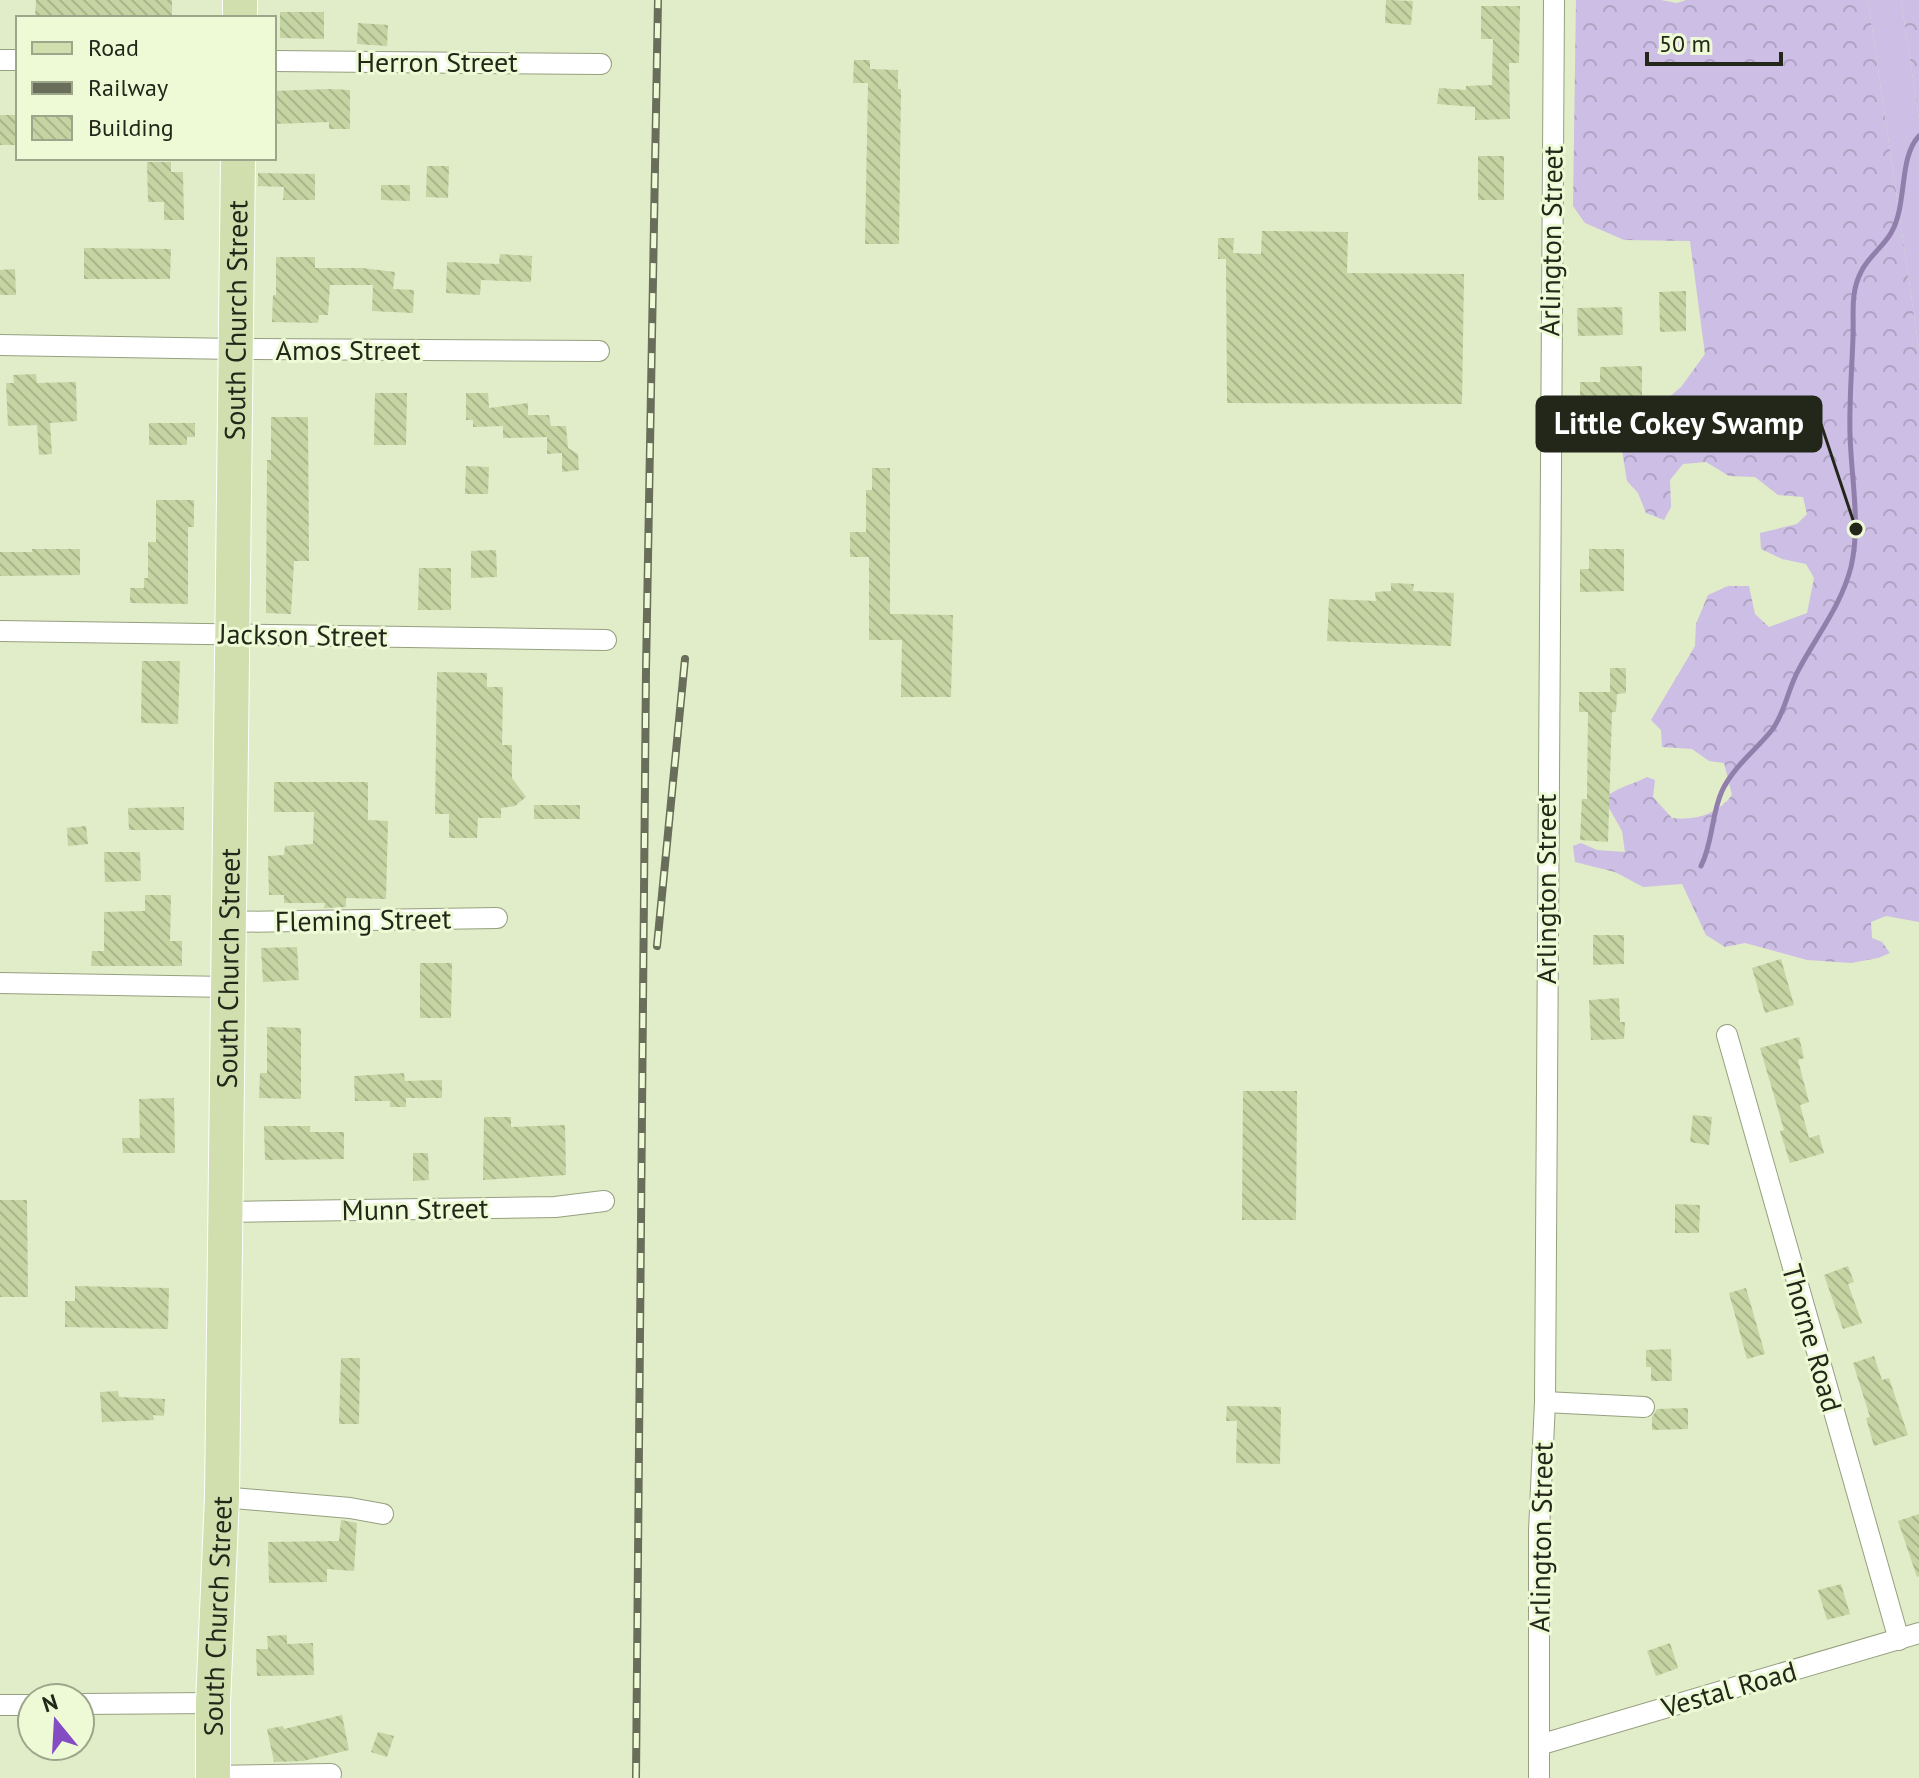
<svg xmlns="http://www.w3.org/2000/svg" width="1919" height="1778" viewBox="0 0 1919 1778" font-family="'PT Sans',sans-serif">
<defs>
<pattern id="forest-crowns" width="20" height="18" patternUnits="userSpaceOnUse" patternTransform="scale(2)"><rect width="20" height="18" fill="#ccbee4"/><path d="M2 6a3 3 0 1 1 6 0M12 15a3 3 0 1 1 6 0" fill="none" stroke="#afa3c3"/></pattern>
<pattern id="building-back-hatch" width="6" height="6" patternUnits="userSpaceOnUse" patternTransform="scale(2)"><rect width="6" height="6" fill="#c4d4a2"/><path d="M-1 5l2 2M0 0l6 6M5-1l2 2" fill="none" stroke="#a8b68b"/></pattern>
</defs>
<rect width="100%" height="100%" fill="#e1ecc9"/>
<!-- grass -->
<polygon fill="#ccbee4" points="1868,0 1901,0 1919,119 1919,349"/>
<!-- forest -->
<g fill="url(#forest-crowns)">
<path d="M1576,0H1661L1677,3L1686,0H1868L1919,349V922L1886,916L1871,922L1872,938L1882,942L1890,953L1878,958L1851,963L1807,960L1745,943L1725,947L1706,935L1682,884L1643,887L1615,872L1575,862L1573,846L1581,843L1597,850L1625,852L1622,831L1604,799C1616,787 1632,785 1647,777L1655,780L1653,797L1672,818C1695,821 1718,814 1732,795L1724,763L1709,761L1692,749L1662,747L1661,730L1651,720L1695,646L1696,624L1708,595L1728,586H1749L1755,614L1769,627L1807,613L1814,578L1806,564L1782,559L1761,549L1760,533L1797,524L1807,514L1803,497L1778,495L1755,477L1729,476L1706,462L1683,464L1670,480L1671,507L1664,520L1646,513L1638,493L1627,481L1622,450L1657,401L1668,398L1681,387L1705,354L1690,241L1624,240L1585,223L1573,206Z"/>
<polygon points="1901,0 1919,0 1919,119"/>
</g>
<g fill="none" stroke-linecap="round" stroke-linejoin="round">
<!-- stream -->
<path stroke="#907fab" stroke-width="5" d="M1701,866C1713,843 1711,815 1722,791C1733,767 1756,750 1772,730C1785,713 1788,688 1799,669C1817,635 1841,606 1851,567C1861,524 1851,477 1850,434C1849,402 1852,369 1853,337C1854,314 1850,293 1861,272C1868,257 1883,247 1891,233C1908,204 1898,158 1919,136"/>
</g>
<!-- building -->
<g fill="url(#building-back-hatch)">
<polygon points="36,0 172,0 172,18 35,18"/>
<polygon points="1386,0 1413,1 1411,25 1385,23"/>
<polygon points="1481,6 1520,6 1519,63 1509,63 1510,119 1475,120 1475,107 1437,104 1439,88 1466,90 1466,86 1492,85 1493,39 1481,39"/>
<polygon points="280,12 324,12 324,39 280,38"/>
<polygon points="358,23 388,25 387,46 357,44"/>
<polygon points="854,60 870,60 870,69 898,70 898,89 901,89 899,244 865,244 868,83 853,83"/>
<polygon points="328,89 350,90 350,129 329,129 329,122 274,124 274,91"/>
<rect x="0" y="115" width="17" height="30"/>
<rect x="1478" y="156" width="26" height="44"/>
<polygon points="147,162 171,162 171,172 183,172 184,220 164,220 164,202 148,202"/>
<polygon points="427,166 449,166 448,198 426,197"/>
<polygon points="258,173 315,174 315,200 283,200 284,187 258,186"/>
<polygon points="381,185 410,185 410,201 381,200"/>
<polygon points="1262,231 1348,232 1347,273 1464,274 1462,404 1227,403 1226,259 1218,259 1218,238 1234,238 1233,253 1261,254"/>
<polygon points="84,248 171,249 170,279 84,279"/>
<polygon points="500,254 532,256 531,282 481,280 480,295 446,293 447,262 499,264"/>
<polygon points="276,257 315,257 315,268 362,268 395,272 393,289 414,290 413,313 372,311 373,285 330,285 328,315 319,315 318,323 272,322 273,295 276,295"/>
<polygon points="15,269 16,295 0,295 0,270"/>
<polygon points="1686,291 1686,331 1660,332 1659,292"/>
<polygon points="1622,307 1623,335 1578,336 1577,308"/>
<polygon points="1642,366 1642,397 1612,397 1612,405 1580,406 1580,382 1600,382 1600,367"/>
<polygon points="36,374 37,383 76,382 77,421 50,423 52,454 39,455 37,425 8,426 6,383 14,383 13,375"/>
<polygon points="375,393 407,393 406,445 374,445"/>
<polygon points="466,393 488,393 489,408 528,403 528,415 549,415 551,426 566,426 568,448 578,454 579,470 562,472 562,453 547,454 547,437 503,438 503,426 473,427 473,420 466,420"/>
<polygon points="271,417 308,417 309,561 294,561 291,614 266,613 267,460 271,460"/>
<polygon points="149,423 195,423 195,437 187,437 187,445 149,445"/>
<polygon points="466,466 489,467 488,494 465,494"/>
<polygon points="872,468 890,468 890,614 953,615 951,697 901,697 902,640 869,640 869,557 850,557 850,532 866,532 866,490 872,490"/>
<polygon points="156,500 194,500 194,527 188,527 188,604 130,603 130,588 144,588 144,578 148,578 148,542 156,542"/>
<polygon points="32,549 80,549 80,575 0,576 0,552 32,552"/>
<polygon points="1589,549 1624,549 1624,591 1580,592 1580,569 1589,569"/>
<polygon points="496,550 497,577 471,578 471,551"/>
<polygon points="419,568 451,568 451,610 418,610"/>
<polygon points="1391,583 1414,584 1413,591 1454,593 1451,646 1327,641 1329,599 1376,601 1375,592 1391,591"/>
<polygon points="142,661 180,661 178,724 141,723"/>
<polygon points="1610,668 1626,668 1626,693 1617,694 1616,712 1612,712 1608,842 1580,840 1582,799 1587,799 1588,712 1579,712 1579,692 1610,692"/>
<polygon points="437,672 487,673 487,687 503,687 502,745 512,745 512,778 526,797 515,806 501,808 501,818 478,818 477,838 449,838 449,814 435,814"/>
<polygon points="274,782 368,782 368,820 388,821 386,899 346,898 346,907 324,908 325,903 284,903 284,895 269,895 268,856 284,855 285,846 313,844 314,812 274,812"/>
<rect x="534" y="805" width="46" height="14"/>
<polygon points="184,807 184,830 129,830 128,808"/>
<polygon points="86,826 88,844 68,846 67,828"/>
<polygon points="104,852 140,852 141,881 105,882"/>
<polygon points="145,895 171,895 170,941 182,941 182,966 91,966 92,951 104,951 104,912 145,911"/>
<polygon points="1593,935 1624,935 1624,964 1593,965"/>
<polygon points="297,947 299,980 263,982 261,948"/>
<polygon points="1781,959 1794,1005 1765,1013 1752,968"/>
<polygon points="420,963 452,963 451,1018 420,1018"/>
<polygon points="1619,998 1620,1022 1625,1022 1624,1039 1591,1040 1589,1000"/>
<polygon points="267,1027 301,1028 301,1099 259,1098 260,1073 267,1073"/>
<polygon points="1799,1037 1804,1058 1798,1060 1809,1102 1800,1105 1809,1138 1819,1135 1824,1153 1790,1163 1780,1131 1784,1130 1760,1048"/>
<polygon points="404,1073 405,1081 442,1080 442,1098 406,1098 406,1107 390,1107 390,1101 355,1101 354,1076"/>
<polygon points="1243,1091 1297,1091 1296,1220 1242,1220"/>
<polygon points="174,1098 175,1153 123,1153 122,1138 140,1138 139,1099"/>
<polygon points="1693,1115 1712,1117 1709,1145 1690,1142"/>
<polygon points="484,1117 511,1117 511,1127 565,1125 566,1175 483,1180"/>
<polygon points="264,1126 310,1126 310,1132 344,1132 344,1159 265,1160"/>
<polygon points="413,1153 428,1153 429,1180 413,1181"/>
<polygon points="0,1200 27,1200 28,1297 0,1297"/>
<polygon points="1675,1204 1700,1205 1699,1233 1675,1233"/>
<polygon points="1848,1266 1854,1282 1848,1284 1862,1323 1843,1329 1824,1275"/>
<polygon points="75,1286 169,1288 168,1329 65,1327 65,1301 75,1301"/>
<polygon points="1746,1288 1765,1354 1747,1359 1729,1293"/>
<polygon points="1671,1349 1672,1381 1651,1381 1651,1367 1646,1367 1646,1350"/>
<polygon points="1874,1356 1882,1380 1889,1378 1908,1435 1874,1446 1866,1418 1870,1417 1853,1363"/>
<polygon points="341,1358 360,1358 359,1424 339,1424"/>
<polygon points="118,1391 119,1397 165,1399 164,1416 153,1415 154,1420 102,1422 100,1392"/>
<polygon points="1227,1406 1281,1407 1280,1464 1236,1463 1237,1421 1226,1421"/>
<polygon points="1688,1408 1688,1429 1652,1430 1652,1417 1657,1409"/>
<polygon points="1919,1514 1919,1576 1917,1577 1898,1521"/>
<polygon points="341,1520 357,1523 354,1571 327,1569 327,1582 269,1583 268,1542 339,1541"/>
<polygon points="1841,1584 1850,1614 1827,1620 1818,1590"/>
<polygon points="287,1635 287,1644 313,1643 314,1675 257,1676 256,1649 268,1649 267,1636"/>
<polygon points="1670,1643 1678,1668 1656,1676 1647,1651"/>
<polygon points="342,1715 349,1750 303,1761 274,1762 267,1729 283,1726 284,1729"/>
<polygon points="378,1732 394,1736 387,1757 371,1752"/>
</g>
<g fill="none" stroke-linecap="round" stroke-linejoin="round">
<defs>
<g id="street">
<polyline points="0,60 18,60"/>
<polyline points="274,61 601,64"/>
<polyline points="0,345 236,349 599,351"/>
<polyline points="0,631 606,640"/>
<polyline points="230,922 497,918"/>
<polyline points="0,983 228,987"/>
<polyline points="1727,1035 1899,1640"/>
<polyline points="226,1212 555,1207 604,1201"/>
<polyline points="1545,1402 1644,1407"/>
<polyline points="222,1497 350,1508 383,1514"/>
<polyline points="80,1704 213,1703"/>
<polyline points="0,1705 32,1705"/>
<polyline points="1539,1745 1919,1633"/>
<polyline points="213,1776 331,1774"/>
<polyline points="1539,1778 1539,1531 1545,1402 1554,0"/>
</g>
<g id="primary">
<polyline points="240,18 240,0"/>
<path id="s1" d="M213,1778V1703L222,1497L238,158"/>
</g>
</defs>
<!-- street casing -->
<use href="#street" stroke="#95a07f" stroke-width="22"/>
<!-- primary casing -->
<use href="#primary" stroke="#fff" stroke-width="36"/>
<!-- street -->
<use href="#street" stroke="#fff" stroke-width="20"/>
<!-- primary -->
<use href="#primary" stroke="#d1dfaf" stroke-width="34"/>
<defs>
<g id="rail">
<polyline points="657,946 685,659"/>
<polyline points="636,1778 646,670 658,0"/>
</g>
</defs>
<!-- rail casing -->
<use href="#rail" stroke="#686e59" stroke-width="8"/>
<!-- rail -->
<use href="#rail" stroke="#eefad6" stroke-width="5" stroke-dasharray="15" stroke-linecap="butt"/>
</g>
<g text-anchor="middle" stroke-width="6" stroke-linejoin="round" paint-order="stroke">
<!-- street labels -->
<g font-size="28" fill="#23271a" stroke="#eefad6">
<text x="437" y="72">Herron Street</text>
<text transform="translate(1551 241) rotate(-89)" y="10">Arlington Street</text>
<text dy="10" stroke="none"><textPath href="#s1" startOffset="1458">South Church Street</textPath></text>
<text x="348" y="360">Amos Street</text>
<text transform="translate(303 635) rotate(1)" y="10">Jackson Street</text>
<text transform="translate(1546 889) rotate(-90)" y="10">Arlington Street</text>
<text transform="translate(363 920) rotate(-1)" y="10">Fleming Street</text>
<text dy="10" stroke="none"><textPath href="#s1" startOffset="810">South Church Street</textPath></text>
<text transform="translate(415 1209) rotate(-1)" y="10">Munn Street</text>
<text transform="translate(1812 1338) rotate(74)" y="10">Thorne Road</text>
<text transform="translate(1541 1537) rotate(-89)" y="10">Arlington Street</text>
<text dy="10" stroke="none"><textPath href="#s1" startOffset="162">South Church Street</textPath></text>
<text transform="translate(1729 1689) rotate(-16)" y="10">Vestal Road</text>
</g>
</g>
<!-- callouts -->
<path fill="none" stroke="#23271a" stroke-width="3" d="M1856 529L1821 424"/>
<circle fill="#23271a" stroke="#eefad6" stroke-width="3" cx="1856" cy="529" r="8"/>
<rect fill="#23271a" stroke="#23271a" stroke-width="3" x="1537" y="397" width="284" height="54" rx="8"/>
<g font-size="30" text-anchor="middle" font-weight="bold" fill="#fff">
<text x="1679" y="434">Little Cokey Swamp</text>
</g>
<!-- legend -->
<rect x="16" y="16" width="260" height="144" fill="#eefad6" stroke="#9da68b" stroke-width="2"/>
<rect x="32" y="42" width="40" height="12" fill="#d1dfaf" stroke="#9da68b" stroke-width="2"/>
<text x="88" y="56" font-size="24" fill="#23271a">Road</text>
<rect x="32" y="82" width="40" height="12" fill="#686e59" stroke="#9da68b" stroke-width="2"/>
<text x="88" y="96" font-size="24" fill="#23271a">Railway</text>
<rect x="32" y="116" width="40" height="24" fill="url(#building-back-hatch)" stroke="#9da68b" stroke-width="2"/>
<text x="88" y="136" font-size="24" fill="#23271a">Building</text>
<!-- north arrow -->
<g transform="translate(56 1722) rotate(342)"><circle r="38" fill="#eefad6" stroke="#9da68b" stroke-width="2"/>
<path d="M0-6L14 30L0 20L-14 30Z" fill="#834cc3"/>
<text y="-12" font-size="22" font-weight="bold" text-anchor="middle" fill="#23271a">N</text>
</g>
<!-- scale -->
<path d="M1647 52v12h134v-12" fill="none" stroke="#23271a" stroke-width="4"/>
<text x="1659" y="52" font-size="24" fill="#23271a" stroke="#eefad6" stroke-width="6" paint-order="stroke">50 m</text>
</svg>
